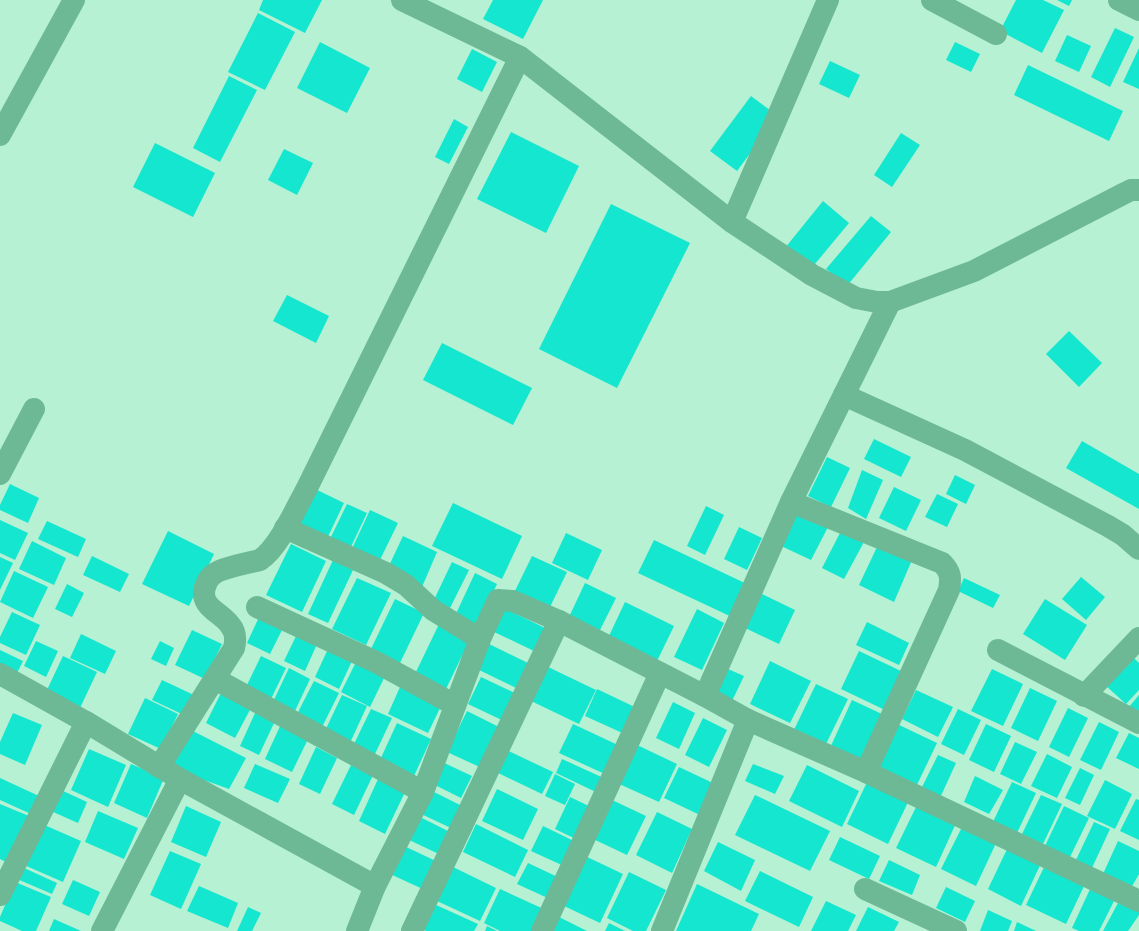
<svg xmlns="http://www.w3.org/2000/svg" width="1139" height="931" viewBox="0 0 1139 931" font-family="Montserrat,sans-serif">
<rect width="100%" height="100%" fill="#b5f1d2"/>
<!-- building -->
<g fill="#15e6d0">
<polygon points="263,0 322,0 305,33 259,10"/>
<polygon points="493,0 543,0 523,39 483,19"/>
<polygon points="1016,0 1043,0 1064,10 1042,53 1000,31"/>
<polygon points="1057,0 1072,0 1069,6"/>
<polygon points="258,13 295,32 265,90 228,72"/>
<polygon points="1115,28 1134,37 1110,87 1091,77"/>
<polygon points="1067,35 1091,46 1079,72 1055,61"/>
<polygon points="320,42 370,68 347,113 297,88"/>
<polygon points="955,42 980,54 971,72 946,60"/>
<polygon points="1139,48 1139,89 1123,82"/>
<polygon points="472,49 497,62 482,92 457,79"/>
<polygon points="830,61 860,75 849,98 819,84"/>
<polygon points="1028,65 1123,111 1109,141 1014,95"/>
<polygon points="229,76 257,90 220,162 193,148"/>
<polygon points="751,96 778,116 737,171 710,151"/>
<polygon points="454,119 468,127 449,164 435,157"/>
<polygon points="511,132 579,166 546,233 477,199"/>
<polygon points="901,133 920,145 892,187 874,175"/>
<polygon points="155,143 215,173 193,217 133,187"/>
<polygon points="284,149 313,163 297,195 268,180"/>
<polygon points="823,201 849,223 810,270 785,248"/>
<polygon points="611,204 690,243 617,388 539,349"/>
<polygon points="871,216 891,232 847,286 826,269"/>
<polygon points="287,295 329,316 316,343 273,321"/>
<polygon points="1069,331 1102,363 1079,387 1046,354"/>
<polygon points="442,343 532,388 513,425 423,380"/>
<polygon points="874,439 911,457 901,477 864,459"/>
<polygon points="1082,441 1139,474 1139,509 1066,468"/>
<polygon points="827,457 850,468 831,507 808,496"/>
<polygon points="862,470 883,480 866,519 848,508"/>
<polygon points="955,475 975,485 966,504 946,494"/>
<polygon points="10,484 39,498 28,523 0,510 0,505"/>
<polygon points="311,487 344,503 325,543 292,527"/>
<polygon points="894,487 921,500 906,531 879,518"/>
<polygon points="937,494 958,504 947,527 925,517"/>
<polygon points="453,503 522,536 502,579 432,546"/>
<polygon points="347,504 367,513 348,553 328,543"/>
<polygon points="706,506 724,515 705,555 687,546"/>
<polygon points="370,510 398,523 377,566 350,553"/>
<polygon points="795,511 828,527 811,560 779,545"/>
<polygon points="0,520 28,533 15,560 0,553"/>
<polygon points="47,521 86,539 78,557 38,539"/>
<polygon points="739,527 762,538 747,570 724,559"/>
<polygon points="842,529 865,540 844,579 822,568"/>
<polygon points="168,531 214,554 189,606 142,584"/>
<polygon points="566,533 602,550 588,580 552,563"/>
<polygon points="403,536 437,552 422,587 387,570"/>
<polygon points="654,540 749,585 734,618 638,573"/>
<polygon points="32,541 66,558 54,585 19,569"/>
<polygon points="291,544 326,561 302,612 266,595"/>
<polygon points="878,545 912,560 894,602 859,585"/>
<polygon points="92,556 129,574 120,592 83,575"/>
<polygon points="532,556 567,572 549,609 514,593"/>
<polygon points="0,557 13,563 0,590"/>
<polygon points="333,560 353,570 328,623 308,614"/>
<polygon points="452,562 469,570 448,612 432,604"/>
<polygon points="14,571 48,587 33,618 0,602"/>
<polygon points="475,573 497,584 476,628 454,618"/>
<polygon points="1081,577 1105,597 1086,620 1062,599"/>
<polygon points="357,578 391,593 366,645 332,629"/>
<polygon points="964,578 1000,595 993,608 958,591"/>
<polygon points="585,583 616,598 599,632 569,617"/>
<polygon points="67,584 84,593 72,617 55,609"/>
<polygon points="760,593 795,610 779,644 743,627"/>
<polygon points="395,599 424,613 399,665 370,651"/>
<polygon points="1045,599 1087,625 1065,660 1023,634"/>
<polygon points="625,602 674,626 657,661 608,638"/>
<polygon points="504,608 545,628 534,651 492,631"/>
<polygon points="697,609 724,623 702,670 674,657"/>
<polygon points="12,612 40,625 26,655 0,643 0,637"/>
<polygon points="260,615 284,626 270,654 247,643"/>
<polygon points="440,622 471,637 446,689 415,674"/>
<polygon points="867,622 909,643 899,665 856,645"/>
<polygon points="192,630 222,644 205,679 175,665"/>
<polygon points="81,634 116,651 105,674 70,658"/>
<polygon points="297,634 317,644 305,671 284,661"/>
<polygon points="36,641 58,651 46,677 24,666"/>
<polygon points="160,641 174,648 166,666 151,659"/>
<polygon points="489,644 530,664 518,689 477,669"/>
<polygon points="328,649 352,661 339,689 315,677"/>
<polygon points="0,650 23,661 15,677 0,670"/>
<polygon points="859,651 903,672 885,710 841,689"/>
<polygon points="63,656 97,672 80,708 46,692"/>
<polygon points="261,656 286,668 271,699 246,687"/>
<polygon points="1132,656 1139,663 1139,690 1126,704 1105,685"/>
<polygon points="770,661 811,681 790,723 750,704"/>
<polygon points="356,662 385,676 370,707 341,692"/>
<polygon points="546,666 596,690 579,724 529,700"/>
<polygon points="289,668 310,679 293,715 272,704"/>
<polygon points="728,669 744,676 732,701 717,693"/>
<polygon points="992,669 1023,684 1003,726 971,711"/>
<polygon points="481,677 521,696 508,723 468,704"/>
<polygon points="162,680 196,696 186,716 152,700"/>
<polygon points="314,681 339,693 320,731 295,718"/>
<polygon points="816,684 848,699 824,748 793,732"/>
<polygon points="400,687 441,706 428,733 388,714"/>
<polygon points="1030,688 1057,701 1038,741 1011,728"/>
<polygon points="597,689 641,710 629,736 585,716"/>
<polygon points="916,690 953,707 938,737 902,719"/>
<polygon points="222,691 252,706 235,738 206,723"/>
<polygon points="342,695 367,706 349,745 323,735"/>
<polygon points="1139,695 1139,714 1128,708"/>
<polygon points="145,698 178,714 161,749 128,734"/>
<polygon points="852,700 884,715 860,765 829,750"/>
<polygon points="673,702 695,713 679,749 656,738"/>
<polygon points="1068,708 1088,718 1069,757 1049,747"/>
<polygon points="371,709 392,718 374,756 353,746"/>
<polygon points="958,709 981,720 964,755 941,744"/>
<polygon points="256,711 275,721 259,755 240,746"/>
<polygon points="467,711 503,729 484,769 447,752"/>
<polygon points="13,713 42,725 25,765 0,754 0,742"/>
<polygon points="703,718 727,730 709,767 685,755"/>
<polygon points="1099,722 1119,732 1101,770 1080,760"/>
<polygon points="397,723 431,739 414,776 380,760"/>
<polygon points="895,723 937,743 915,789 876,769"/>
<polygon points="281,724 309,737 292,772 265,759"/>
<polygon points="573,724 620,746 607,775 559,753"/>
<polygon points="986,724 1011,736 994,772 969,760"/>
<polygon points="187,728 246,758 229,789 204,780 170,764"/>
<polygon points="1129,733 1139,738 1139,769 1116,758"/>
<polygon points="1015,742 1037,752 1021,784 1000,774"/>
<polygon points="635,744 677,764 659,802 617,783"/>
<polygon points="316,747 337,758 320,794 299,784"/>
<polygon points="502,748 553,772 542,794 492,770"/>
<polygon points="89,749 126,765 108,807 71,790"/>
<polygon points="1047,754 1072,767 1057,798 1031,786"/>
<polygon points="938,755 956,763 939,800 920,791"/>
<polygon points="562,759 608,780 600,794 556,773"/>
<polygon points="440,761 472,776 461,798 429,782"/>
<polygon points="352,763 374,773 354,815 332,804"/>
<polygon points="131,764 164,778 147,818 114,803"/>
<polygon points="255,764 290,779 278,803 244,788"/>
<polygon points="753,764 784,776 775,794 745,781"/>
<polygon points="807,765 859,791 842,827 789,801"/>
<polygon points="679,767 715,784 700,815 664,798"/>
<polygon points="1080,768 1094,775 1080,805 1065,798"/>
<polygon points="555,774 575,784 565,805 545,796"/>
<polygon points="975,776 1003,790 989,814 964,802"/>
<polygon points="0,778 39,796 31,814 0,800"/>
<polygon points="869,778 910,798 888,844 847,824"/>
<polygon points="378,779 405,792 385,834 359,821"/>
<polygon points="1105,780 1132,794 1115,829 1087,816"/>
<polygon points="1012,782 1036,793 1016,835 992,824"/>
<polygon points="428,789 466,808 455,830 417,812"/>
<polygon points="497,789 538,809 523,840 482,821"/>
<polygon points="61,790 87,802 78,823 51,811"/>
<polygon points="755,795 830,831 810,871 735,835"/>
<polygon points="1041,795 1062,804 1043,844 1022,834"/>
<polygon points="570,797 595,809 580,841 555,829"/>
<polygon points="610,799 646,816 627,855 591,838"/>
<polygon points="1136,799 1139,800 1139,840 1120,831"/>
<polygon points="918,803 957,821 936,867 896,848"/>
<polygon points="0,804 29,816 8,863 0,859"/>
<polygon points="186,806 221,822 206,857 171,842"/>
<polygon points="1064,806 1089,818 1070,857 1045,846"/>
<polygon points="98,811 138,828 124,859 85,842"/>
<polygon points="657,812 692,829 672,873 636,855"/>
<polygon points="416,815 454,834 443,856 405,838"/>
<polygon points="1094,822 1110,829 1091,870 1075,862"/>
<polygon points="42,824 81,841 63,882 24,865"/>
<polygon points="476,824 528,850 515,877 463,852"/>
<polygon points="963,825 997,841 976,886 941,869"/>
<polygon points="543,826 578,843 566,867 531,851"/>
<polygon points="840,837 880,856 869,879 829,860"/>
<polygon points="1118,841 1139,851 1139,874 1131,888 1103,874"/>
<polygon points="718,842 755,860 741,891 704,871"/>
<polygon points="402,845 440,863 427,891 388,873"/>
<polygon points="1009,845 1042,861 1021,906 988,889"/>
<polygon points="170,851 201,864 181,909 150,895"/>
<polygon points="585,856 623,874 600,923 562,905"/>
<polygon points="889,860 920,875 912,895 879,881"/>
<polygon points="528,863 562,879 552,900 517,884"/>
<polygon points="1045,865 1085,884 1066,924 1026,905"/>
<polygon points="22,867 57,883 52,894 17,879"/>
<polygon points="453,867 496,888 480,921 437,901"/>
<polygon points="760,871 813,897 799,927 745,901"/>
<polygon points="629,872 666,890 646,931 633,931 607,918"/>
<polygon points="73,880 100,892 89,916 62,904"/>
<polygon points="15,882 51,897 36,931 22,931 0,921 0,917"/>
<polygon points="697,884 759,914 751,931 676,931"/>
<polygon points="199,886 238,903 228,928 187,911"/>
<polygon points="946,887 975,901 965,922 936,908"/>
<polygon points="1091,887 1115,899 1099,931 1079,931 1072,928"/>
<polygon points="500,889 548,911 539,931 500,931 484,923"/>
<polygon points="826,901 856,915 848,931 811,931"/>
<polygon points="1118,903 1139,909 1139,915 1128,931 1103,931"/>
<polygon points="434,904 478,924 474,931 426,931 422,929"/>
<polygon points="248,907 261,913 252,931 237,931"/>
<polygon points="868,907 899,922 894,931 856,931"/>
<polygon points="988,910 1012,921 1008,931 980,931"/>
<polygon points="559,917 587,931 552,931"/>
<polygon points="54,919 81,931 49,931"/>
<polygon points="1017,922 1036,931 1014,931"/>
<polygon points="609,923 625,931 605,931"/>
<polygon points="487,926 497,931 485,931"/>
</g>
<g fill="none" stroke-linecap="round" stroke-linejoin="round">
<!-- minor -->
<g stroke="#6db996" stroke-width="22">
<polyline points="402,0 520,57 732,222 812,275 856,298 877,302 890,302 974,271 1123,194 1131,190 1139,190"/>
<polyline points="932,0 996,34"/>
<polyline points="1119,0 1139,10"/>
<polyline points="0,135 74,0"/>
<polyline points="732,222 828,0"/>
<polyline points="844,395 965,450 1108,526 1123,535 1139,549"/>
<polyline points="0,474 34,409"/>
<path d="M791,502L942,563C951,572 951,578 949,590L866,772"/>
<polyline points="285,528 386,573 406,585 433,610 480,639"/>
<polyline points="257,607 376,662 455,705"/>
<polyline points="998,650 1139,723"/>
<polyline points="0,674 86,722 180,779 375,886"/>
<polyline points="215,679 423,792"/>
<polyline points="705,696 791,502 890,302"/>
<polyline points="1084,696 1139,638"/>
<path d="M159,767L234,648C236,640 236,632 230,625C221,612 199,607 205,587C207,580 212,574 219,571C231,566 247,563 260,560C279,547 295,510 306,490L520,57"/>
<polyline points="865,889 956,931"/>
<polyline points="0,895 86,722"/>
<polyline points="102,931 180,779"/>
<polyline points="357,931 375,886 423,792 480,639 498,600 513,601 559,621 705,696 748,720 866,772 1139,901"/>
<polyline points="412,931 559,621"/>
<polyline points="542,931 660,673"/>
<polyline points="662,931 748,720"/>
</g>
</g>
</svg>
